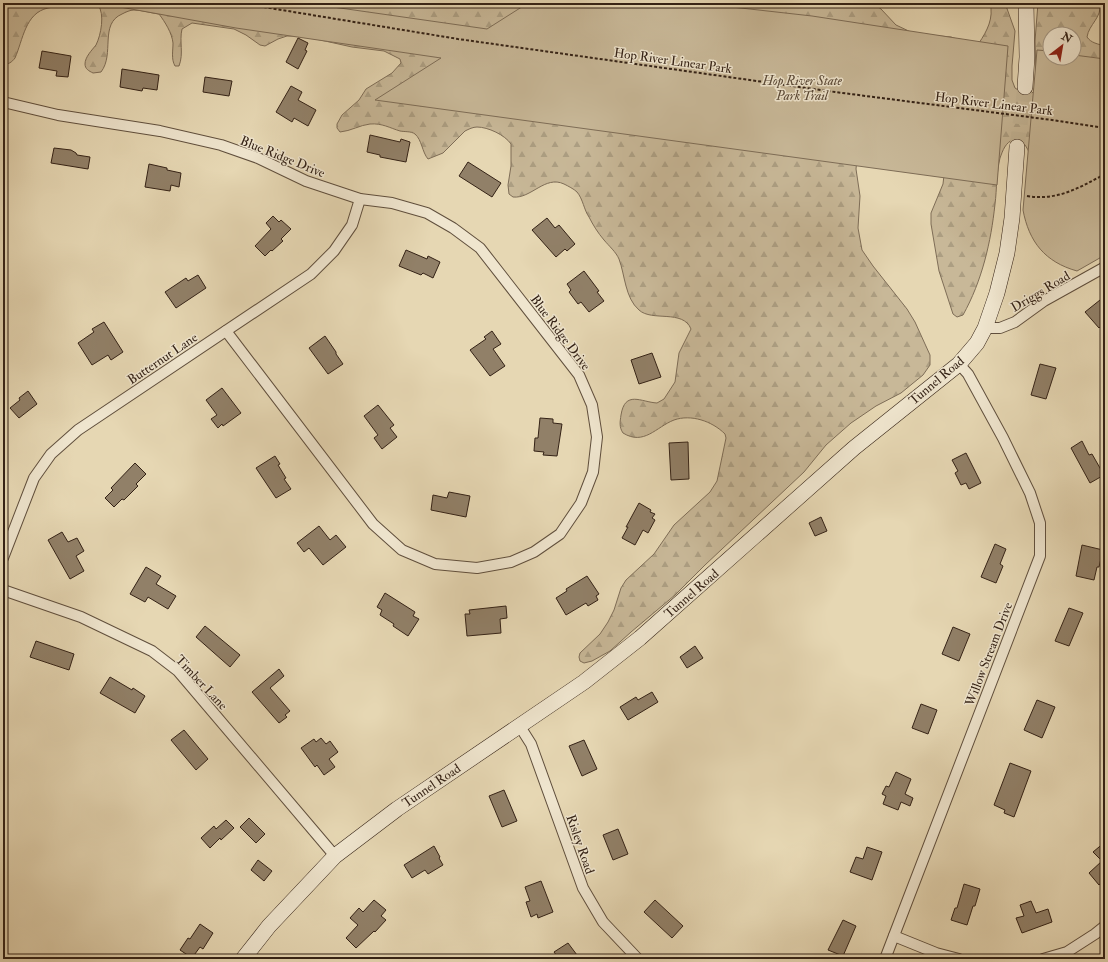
<svg xmlns="http://www.w3.org/2000/svg" width="1108" height="962" viewBox="0 0 1108 962" font-family="'IM FELL Double Pica',serif">
<defs>
<pattern id="forest-firs" width="22" height="20" patternUnits="userSpaceOnUse"><rect width="22" height="20" fill="#c8b898"/><path d="M5 1l3.5 6h-7zM16 11l3.5 6h-7z" fill="#ac9e82"/></pattern>
</defs>
<rect width="100%" height="100%" fill="#e6d7b3"/>
<filter id="stains"><feTurbulence type="fractalNoise" baseFrequency=".005" numOctaves="4"/><feColorMatrix values="0 0 0 0 .2 0 0 0 0 .09 0 0 0 0 .02 0 0 0 .5 -.17"/></filter>
<radialGradient id="worn" r=".72"><stop offset=".6" stop-color="#630" stop-opacity="0"/><stop offset="1" stop-color="#630" stop-opacity=".3"/></radialGradient>
<!-- forest -->
<path fill="url(#forest-firs)" stroke="#7e6d57" fill-rule="evenodd" d="M3,3H873L881,9L896,25L915,34L951,37L959,40L979,43C987,31 994,18 990,3H1005L1015,31L1012,66V80L1015,88L1026,95L1034,92L1036,74L1035,41L1038,3H1100C1102,18 1089,24 1087,37C1091,43 1098,44 1105,46V245L1029,152C1025,144 1023,141 1014,139C1005,143 1003,150 1000,158C996,173 997,189 995,204C991,242 982,281 963,315L957,317L953,314L939,271L931,224V213L943,184L944,175L857,159L856,169L860,196L858,228L862,250L873,266L907,309L915,322L930,355V365L923,375L901,393L876,406L851,423L826,445L804,472L705,565L675,595L631,632L610,651L592,661L584,663L580,661L579,657L580,653L600,634L608,622L614,610L621,588L626,580L654,554L674,525L710,492L717,481L726,438L725,434C712,421 691,414 674,420C656,427 644,446 623,433C619,427 620,422 621,415C625,390 641,402 657,403L664,399L675,382L679,353L691,329C683,309 652,322 639,310C625,298 625,275 619,259C616,252 609,246 604,240C598,233 593,225 589,217C584,210 583,199 577,192C574,189 568,186 564,184C545,175 531,199 513,197L509,194L508,185L511,166V144C505,135 488,127 477,127C473,127 469,129 465,131L443,153L428,159C422,152 422,140 415,134C411,131 405,132 400,131C390,128 382,123 370,124C360,125 351,131 340,132L337,128V124L342,115L359,100L366,89L392,73L401,63L400,59L384,51L352,47L316,39L297,36H287L278,39L265,46L260,45L246,35L234,29L192,23L182,29C179,42 184,53 179,66H175C171,59 173,51 173,43C172,33 165,22 159,14C151,13 142,10 134,10C130,10 126,12 122,14C99,24 115,54 101,72L93,73C89,71 85,69 85,64C85,57 92,50 96,45C101,35 105,14 98,5C87,2 80,6 70,7C63,7 55,6 48,8C25,13 23,40 15,58C12,62 8,65 3,64ZM1050,34H1074V58H1050Z"/>
<!-- green -->
<g fill="#c8b898" stroke="#7e6d57">
<polygon points="98,3 305,3 487,29 528,3 696,3 812,16 1008,46 997,185 375,100 441,58 236,28"/>
<path d="M1037,50L1050,51V58H1074V55L1105,59V255L1077,271C1045,262 1029,242 1023,210Z"/>
</g>
<!-- building -->
<g fill="#918068" stroke="#342216">
<polygon points="298,38 308,43 305,50 307,51 298,69 286,62"/>
<polygon points="42,51 71,56 68,77 56,76 57,71 39,68"/>
<polygon points="122,69 159,75 157,90 143,88 142,91 120,87"/>
<polygon points="205,77 232,81 229,96 203,92"/>
<polygon points="291,86 302,92 298,100 316,110 308,126 294,118 292,122 276,112"/>
<polygon points="370,135 400,142 401,139 410,142 406,162 380,157 380,155 367,152"/>
<polygon points="54,148 71,150 76,153 77,155 90,157 88,169 51,163"/>
<polygon points="468,162 501,183 492,197 459,176"/>
<polygon points="149,164 167,168 167,170 181,173 179,187 171,185 170,191 145,187"/>
<polygon points="273,216 279,222 281,220 291,229 281,239 283,241 272,251 271,250 265,256 255,246 271,229 266,223"/>
<polygon points="547,218 555,228 559,225 575,244 567,251 565,249 556,257 532,230"/>
<polygon points="406,250 427,259 428,256 440,262 433,278 423,273 421,275 399,266"/>
<polygon points="584,271 599,291 597,292 604,301 589,312 581,302 578,304 569,292 571,290 567,284"/>
<polygon points="198,275 206,288 176,308 165,292 186,278 188,281"/>
<polygon points="1100,300 1105,306 1105,323 1099,328 1085,312"/>
<polygon points="104,322 123,352 111,360 108,355 92,365 78,343 94,332 92,329"/>
<polygon points="492,331 501,344 493,349 505,366 490,376 470,350 486,339 484,337"/>
<polygon points="325,336 336,352 336,354 343,364 328,374 309,348"/>
<polygon points="652,353 661,377 639,384 631,360"/>
<polygon points="1040,364 1056,368 1046,399 1031,395"/>
<polygon points="222,388 241,413 223,426 222,424 218,428 211,419 217,415 206,400"/>
<polygon points="28,391 37,404 19,418 10,408 20,400 19,398"/>
<polygon points="378,405 394,425 390,428 397,437 382,449 374,438 378,435 364,416"/>
<polygon points="540,418 553,419 553,423 562,424 557,456 543,455 544,452 534,451 535,438 538,438"/>
<polygon points="1082,441 1089,455 1092,454 1104,475 1090,483 1071,448"/>
<polygon points="688,442 689,479 671,480 669,443"/>
<polygon points="966,453 981,483 969,489 966,483 961,485 955,473 958,471 952,460"/>
<polygon points="275,456 280,464 278,465 286,478 284,479 291,489 276,498 256,468"/>
<polygon points="135,463 146,474 136,484 138,486 124,500 122,499 114,507 105,498 113,490 111,488"/>
<polygon points="449,492 470,496 466,517 431,510 433,495 447,498"/>
<polygon points="639,503 651,510 650,512 655,514 652,518 655,520 648,533 643,530 635,545 622,538 628,527 626,527"/>
<polygon points="821,517 827,531 815,536 809,523"/>
<polygon points="319,526 330,540 336,535 346,547 323,565 309,548 304,552 297,543"/>
<polygon points="62,532 68,542 77,538 84,551 76,556 84,571 70,579 48,540"/>
<polygon points="995,544 1006,549 1000,564 1003,566 996,583 981,577"/>
<polygon points="1082,545 1103,550 1099,567 1097,567 1094,580 1076,576"/>
<polygon points="146,567 161,576 156,584 176,596 168,609 148,597 145,602 130,594"/>
<polygon points="587,576 599,594 596,596 598,600 588,606 586,603 566,615 556,598 567,591 566,589"/>
<polygon points="385,593 415,612 413,616 419,619 408,636 393,626 394,624 380,615 382,610 377,607"/>
<polygon points="506,606 507,618 500,619 501,633 467,636 465,614 470,614 469,610"/>
<polygon points="1069,608 1083,613 1069,646 1055,641"/>
<polygon points="205,626 240,655 230,667 196,637"/>
<polygon points="953,627 970,634 959,661 942,654"/>
<polygon points="36,641 74,654 69,670 30,657"/>
<polygon points="695,646 703,658 687,668 680,657"/>
<polygon points="279,669 284,676 270,688 290,711 285,715 287,717 279,723 252,692"/>
<polygon points="110,677 132,690 133,688 145,696 135,713 100,693"/>
<polygon points="652,692 658,702 628,720 620,707 636,697 638,700"/>
<polygon points="1037,700 1055,707 1042,738 1024,730"/>
<polygon points="921,704 937,710 928,734 912,728"/>
<polygon points="184,730 208,759 196,770 171,740"/>
<polygon points="321,738 326,744 330,741 338,752 329,759 335,767 324,775 317,765 315,767 301,748 314,739 316,742"/>
<polygon points="584,740 597,769 582,776 569,746"/>
<polygon points="1010,763 1031,771 1014,817 1004,813 1005,810 994,805"/>
<polygon points="896,772 911,779 905,794 913,798 910,806 901,802 898,810 883,804 886,796 882,794 886,786 889,787"/>
<polygon points="504,790 517,821 502,827 489,796"/>
<polygon points="249,818 265,834 256,843 240,827"/>
<polygon points="226,820 234,828 221,840 220,838 210,848 201,838 214,826 216,829"/>
<polygon points="618,829 628,854 613,860 603,835"/>
<polygon points="1105,842 1105,880 1099,885 1089,873 1102,861 1093,852"/>
<polygon points="434,846 440,857 439,858 443,865 428,874 425,870 412,878 404,865"/>
<polygon points="867,847 882,852 872,880 850,872 856,857 863,859"/>
<polygon points="258,860 272,871 264,881 251,870"/>
<polygon points="541,881 553,912 538,918 537,914 531,917 526,902 530,901 525,887"/>
<polygon points="964,884 980,889 975,906 973,906 967,925 951,920 955,908 957,908"/>
<polygon points="374,900 386,910 381,916 386,920 375,932 374,931 356,948 346,938 358,925 350,918 359,908 363,912"/>
<polygon points="655,900 683,926 672,938 644,912"/>
<polygon points="1031,901 1036,913 1048,909 1052,922 1022,933 1016,918 1024,916 1020,905"/>
<polygon points="843,920 856,926 843,956 828,950"/>
<polygon points="200,924 213,933 203,949 200,947 192,958 180,950 188,938 190,939"/>
<polygon points="568,943 580,959 559,959 554,952"/>
</g>
<g fill="none" stroke-linecap="round" stroke-linejoin="round">
<!-- secondary-tunnel -->
<polyline stroke="#c2b394" stroke-width="15" stroke-dasharray="15 8" stroke-linecap="butt" points="1017,147 1025,87"/>
<defs>
<g id="minor">
<polyline points="3,102 58,115 160,131 221,145 258,158 306,181 360,199 392,203 427,213 453,228 480,248 579,375 592,405 597,437 593,472 581,503 560,534 534,552 511,562 477,568 435,564 402,550 373,524 226,331"/>
<polyline points="985,328 1000,328 1015,322 1044,301 1105,267"/>
<polyline points="3,558 34,478 51,454 78,430 311,274 334,251 352,225 360,199"/>
<polyline points="3,590 81,617 152,651 178,671 335,856"/>
<polyline points="519,725 531,744 583,888 603,922 638,959"/>
<polyline points="894,936 936,953 959,959"/>
<polyline points="885,959 1040,556 1040,523 1030,493 1003,438 968,374 959,364"/>
<polyline points="1043,959 1067,952 1095,934 1105,926"/>
</g>
<g id="secondary">
<polyline points="1025,87 1027,57 1026,3"/>
<polyline points="243,959 269,926 335,856 397,809 584,682 640,638 854,448 959,364 977,343 985,328 997,293 1007,253 1012,218 1017,147"/>
</g>
</defs>
<!-- minor casing -->
<use href="#minor" stroke="#604f3d" stroke-width="12"/>
<!-- secondary casing -->
<use href="#secondary" stroke="#342216" stroke-width="16"/>
<!-- path -->
<g stroke="#342216" stroke-width="2" stroke-dasharray="3 2" stroke-linecap="butt">
<polyline points="239,3 458,39 835,92 1052,120 1105,128"/>
<path d="M1027,196C1057,201 1079,188 1105,174"/>
</g>
<!-- minor -->
<use href="#minor" stroke="#efe5ce" stroke-width="10"/>
<!-- secondary -->
<use href="#secondary" stroke="#efe5ce" stroke-width="15"/>
</g>
<g text-anchor="middle" stroke-width="3" stroke-linejoin="round" paint-order="stroke">
<!-- street labels -->
<g font-size="13" fill="#342216" stroke="#efe5ce">
<text transform="translate(673 60) rotate(8)" y="5">Hop River Linear Park</text>
<text transform="translate(994 103) rotate(7)" y="5">Hop River Linear Park</text>
<text transform="translate(283 156) rotate(22)" y="5">Blue Ridge Drive</text>
<text transform="translate(1040 291) rotate(-31)" y="5">Driggs Road</text>
<text transform="translate(561 332) rotate(53)" y="5">Blue Ridge Drive</text>
<text transform="translate(162 358) rotate(-34)" y="5">Butternut Lane</text>
<text transform="translate(936 380) rotate(-40)" y="5">Tunnel Road</text>
<text transform="translate(691 593) rotate(-41)" y="5">Tunnel Road</text>
<text transform="translate(988 654) rotate(-69)" y="5">Willow Stream Drive</text>
<text transform="translate(202 682) rotate(47)" y="5">Timber Lane</text>
<text transform="translate(431 785) rotate(-34)" y="5">Tunnel Road</text>
<text transform="translate(581 844) rotate(71)" y="5">Risley Road</text>
</g>
<!-- park labels -->
<g font-size="13" font-style="italic" fill="#594836" stroke="#efe5ce">
<text x="802" y="85">Hop River State<tspan x="802" dy="15">Park Trail</tspan></text>
</g>
</g>
<!-- margin -->
<rect width="1108" height="962" fill="none" stroke="#e6d7b3" stroke-width="16"/>
<rect x="4" y="4" width="1100" height="954" fill="none" stroke="#342216" stroke-width="2"/>
<rect x="8" y="8" width="1092" height="946" fill="none" stroke="#342216"/>
<!-- north arrow -->
<g transform="translate(1062 46) rotate(31)"><circle r="19" fill="#efe5ce" stroke="#a49784"/>
<path d="M0-3L7 15L0 10L-7 15Z" fill="#8f2418"/>
<text y="-6" font-size="11" font-weight="bold" text-anchor="middle" fill="#342216">N</text>
</g>
<rect width="100%" height="100%" filter="url(#stains)"/>
<rect width="100%" height="100%" fill="url(#worn)"/>
</svg>
